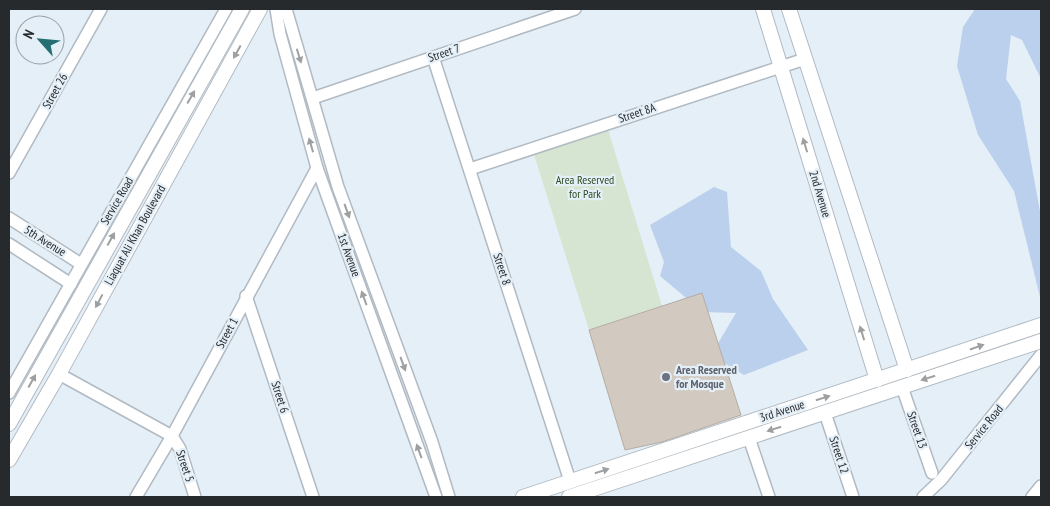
<svg xmlns="http://www.w3.org/2000/svg" width="1050" height="506" viewBox="0 0 1050 506" font-family="'PT Sans Narrow',sans-serif">
<rect width="100%" height="100%" fill="#e5eff7"/>
<!-- green -->
<polygon fill="#d5e5d1" points="606,123 662,306 589,330 532,148"/>
<!-- water -->
<g fill="#bbd0ed">
<polygon points="975,9 1041,9 1041,79 1022,40 1011,35 1006,79 1020,101 1041,217 1041,301 1014,191 978,135 957,66 963,27"/>
<polygon points="714,187 727,192 731,247 761,271 773,299 808,350 744,375 711,355 736,313 703,312 660,276 664,262 650,225"/>
</g>
<!-- building -->
<polygon fill="#d2c9c1" stroke="#b5ada5" points="702,293 741,415 662,442 625,450 589,330"/>
<g fill="none" stroke-linecap="round" stroke-linejoin="round">
<defs>
<g id="minor">
<polyline points="276,9 280,34 317,168 436,497"/>
<polyline points="286,9 338,187 432,442 449,497"/>
<polyline points="433,57 570,481"/>
<polyline points="313,98 575,9"/>
<polyline points="470,169 805,59"/>
<polyline points="9,173 101,9"/>
<polyline points="9,218 81,264"/>
<polyline points="9,244 71,284"/>
<polyline points="246,296 313,497"/>
<polyline points="59,374 172,436 180,449 195,497"/>
<polyline points="902,387 932,473"/>
<polyline points="9,393 226,9"/>
<polyline points="825,413 853,497"/>
<polyline points="749,438 769,497"/>
<polyline points="136,497 172,436 317,168"/>
<polyline points="923,497 941,480 1041,355"/>
<polyline points="1032,497 1041,486"/>
</g>
<g id="major">
<polyline points="763,9 877,380"/>
<polyline points="789,9 907,370"/>
<polyline points="9,424 242,9"/>
<polyline points="9,460 59,374 260,9"/>
<polyline points="523,497 1041,325"/>
<polyline points="569,497 1041,341"/>
</g>
</defs>
<!-- minor casing -->
<use href="#minor" stroke="#b1bac2" stroke-width="14"/>
<!-- major casing -->
<use href="#major" stroke="#b1bac2" stroke-width="16"/>
<!-- minor -->
<use href="#minor" stroke="#fff" stroke-width="11"/>
<!-- major -->
<use href="#major" stroke="#fff" stroke-width="14"/>
</g>
<!-- one-way arrows -->
<defs><path id="oneway-solid" d="M-6-.8H1V-3.2L6.5 0L1 3.2V.8H-6Z" transform="scale(1.25)"/></defs>
<g fill="#9d9fa0">
<use href="#oneway-solid" transform="translate(237 52) rotate(119)"/>
<use href="#oneway-solid" transform="translate(299 56) rotate(73)"/>
<use href="#oneway-solid" transform="translate(191 97) rotate(-60)"/>
<use href="#oneway-solid" transform="translate(311 145) rotate(-106)"/>
<use href="#oneway-solid" transform="translate(805 145) rotate(-107)"/>
<use href="#oneway-solid" transform="translate(347 211) rotate(70)"/>
<use href="#oneway-solid" transform="translate(111 239) rotate(-61)"/>
<use href="#oneway-solid" transform="translate(364 298) rotate(-110)"/>
<use href="#oneway-solid" transform="translate(99 301) rotate(118)"/>
<use href="#oneway-solid" transform="translate(862 333) rotate(-107)"/>
<use href="#oneway-solid" transform="translate(977 347) rotate(-19)"/>
<use href="#oneway-solid" transform="translate(403 364) rotate(70)"/>
<use href="#oneway-solid" transform="translate(928 378) rotate(162)"/>
<use href="#oneway-solid" transform="translate(32 381) rotate(-61)"/>
<use href="#oneway-solid" transform="translate(823 398) rotate(-18)"/>
<use href="#oneway-solid" transform="translate(774 429) rotate(162)"/>
<use href="#oneway-solid" transform="translate(419 451) rotate(-110)"/>
<use href="#oneway-solid" transform="translate(602 471) rotate(-18)"/>
</g>
<!-- markers -->
<circle fill="#6b7280" stroke="#e5eff7" stroke-width="2" cx="666" cy="377" r="5"/>
<g text-anchor="middle" stroke-width="4.5" stroke-linejoin="round" paint-order="stroke">
<!-- street labels -->
<g font-size="12" fill="#262a2d" stroke="#e5eff7">
<text transform="translate(444 53) rotate(-19)" y="4">Street 7</text>
<text transform="translate(55 91) rotate(-61)" y="4">Street 26</text>
<text transform="translate(637 113) rotate(-18)" y="4">Street 8A</text>
<text transform="translate(820 194) rotate(73)" y="4">2nd Avenue</text>
<text transform="translate(117 201) rotate(-60)" y="4">Service Road</text>
<text transform="translate(135 235) rotate(-61)" y="4">Liaquat Ali Khan Boulevard</text>
<text transform="translate(45 241) rotate(32)" y="4">5th Avenue</text>
<text transform="translate(349 255) rotate(70)" y="4">1st Avenue</text>
<text transform="translate(502 269) rotate(72)" y="4">Street 8</text>
<text transform="translate(227 333) rotate(-62)" y="4">Street 1</text>
<text transform="translate(280 397) rotate(72)" y="4">Street 6</text>
<text transform="translate(782 411) rotate(-18)" y="4">3rd Avenue</text>
<text transform="translate(984 427) rotate(-51)" y="4">Service Road</text>
<text transform="translate(917 430) rotate(71)" y="4">Street 13</text>
<text transform="translate(839 455) rotate(72)" y="4">Street 12</text>
<text transform="translate(185 466) rotate(71)" y="4">Street 5</text>
</g>
<!-- park labels -->
<g font-size="12" fill="#2c4b22" stroke="#e5eff7">
<text x="585" y="184">Area Reserved<tspan x="585" dy="14">for Park</tspan></text>
</g>
<!-- worship labels -->
<g font-size="12" font-weight="bold" fill="#5b616d" stroke="#e5eff7" text-anchor="start">
<text x="676" y="374">Area Reserved<tspan x="676" dy="14">for Mosque</tspan></text>
</g>
</g>
<!-- border -->
<rect width="1050" height="506" fill="none" stroke="#262a2d" stroke-width="20"/>
<!-- north arrow -->
<g transform="translate(40 40) rotate(297)"><circle r="24" fill="#e5eff7" stroke="#99a0a6"/>
<path d="M0-4L9 19L0 12L-9 19Z" fill="#236f72"/>
<text y="-8" font-size="14" font-weight="bold" text-anchor="middle" fill="#262a2d">N</text>
</g>
</svg>
